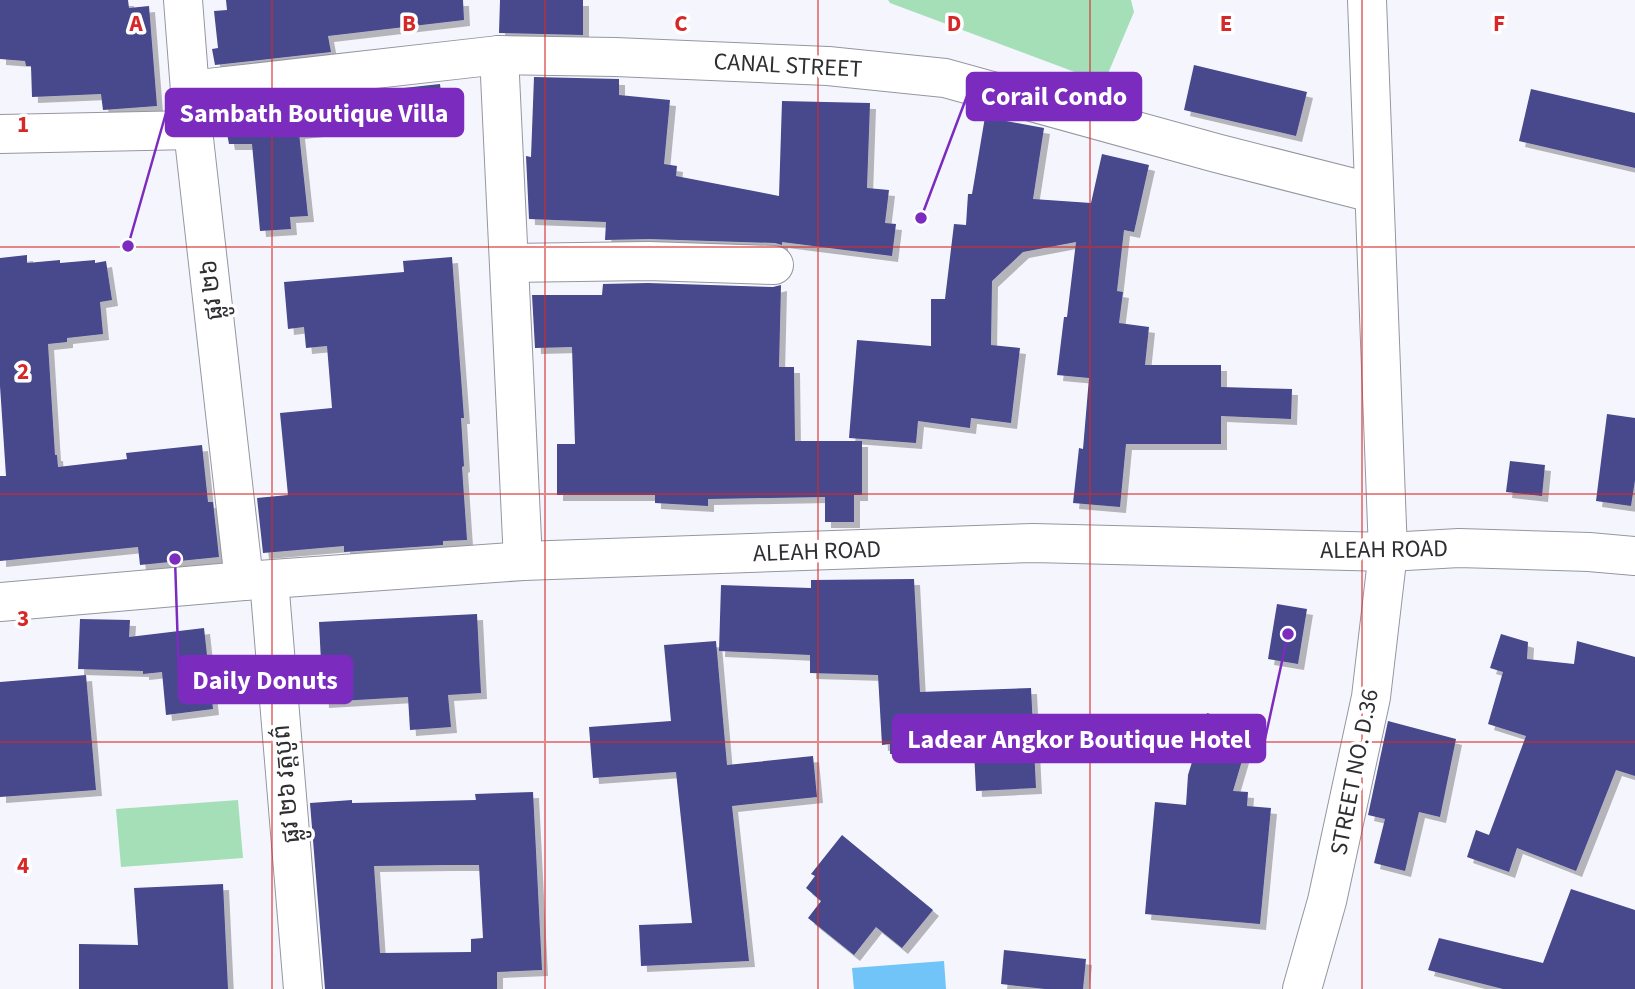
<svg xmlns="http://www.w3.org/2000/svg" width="1635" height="989" viewBox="0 0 1635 989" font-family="'Source Sans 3','Noto Sans Khmer',sans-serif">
<defs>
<filter id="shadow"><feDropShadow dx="6" dy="6" stdDeviation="0" flood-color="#0004"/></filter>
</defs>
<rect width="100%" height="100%" fill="#f5f6fd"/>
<!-- green -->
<g fill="#a5dfb8">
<polygon points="888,0 1131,0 1134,12 1104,83 890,3"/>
<polygon points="238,800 243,858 121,867 116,809"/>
</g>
<!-- water -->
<polygon fill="#70c4f8" points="944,961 946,989 854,989 852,968"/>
<!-- building -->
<g fill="#46488c" fill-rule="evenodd" filter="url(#shadow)">
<polygon points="0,0 128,0 129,8 149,6 157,106 103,110 101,94 32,97 31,66 26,66 25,61 0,59"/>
<polygon points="226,0 463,0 464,20 328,36 331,52 215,65 212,49 218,48 214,11 227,10"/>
<polygon points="500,0 583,0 583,35 499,33"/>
<polygon points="1194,65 1307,92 1296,136 1184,110"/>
<polygon points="534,77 619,79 619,95 670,100 664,164 677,166 676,176 779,196 782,101 870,103 867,188 889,190 885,223 896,224 892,256 782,242 782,245 775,243 649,239 605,240 606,222 529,219 526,156 531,157"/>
<polygon points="440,84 444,118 299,133 308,216 290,217 291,229 260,231 252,144 229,144 222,108"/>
<polygon points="1531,89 1635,113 1635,168 1519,141"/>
<polygon points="985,117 1044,128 1033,199 1091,203 1102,154 1149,165 1134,232 1124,230 1117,291 1123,292 1119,323 1149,327 1145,365 1221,365 1221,387 1292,389 1291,419 1221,416 1221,444 1126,444 1120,507 1073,503 1079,448 1083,449 1089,378 1057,375 1064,317 1067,317 1076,242 1023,252 992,281 991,345 1020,348 1011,423 971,418 970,428 918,421 916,443 849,438 857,340 931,346 931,299 945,299 954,224 966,225 968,194 972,194"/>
<polygon points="27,255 27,263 60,260 60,263 95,260 95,263 106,261 112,300 100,302 103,334 67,338 67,342 48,344 55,455 57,455 58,467 127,459 126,453 202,445 208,502 213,502 219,557 140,565 138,547 0,561 0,476 6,476 0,386 0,258"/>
<polygon points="452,257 464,418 461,418 464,466 462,467 467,540 443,541 443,545 344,552 344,546 263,553 257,498 288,495 280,413 332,408 327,346 306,348 304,327 288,329 284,282 404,272 403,261"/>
<polygon points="648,283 773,287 781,285 779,367 794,367 795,441 862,441 862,495 854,495 854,522 825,522 825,497 708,499 708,506 655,503 655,495 557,495 557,444 575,444 572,347 535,348 532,295 602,295 603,284"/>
<polygon points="1607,414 1635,418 1635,480 1631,506 1596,501"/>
<polygon points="1510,461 1545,465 1542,496 1506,492"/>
<polygon points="914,579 920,692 1031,688 1036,788 976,791 974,750 890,754 890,744 882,745 878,675 810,673 810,655 719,651 721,585 811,588 811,580"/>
<polygon points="1277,604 1307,609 1298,664 1268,659"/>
<polygon points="477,614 481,693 448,695 451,727 410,730 408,697 323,702 319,622"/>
<polygon points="80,619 130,620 129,637 204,628 213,709 166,715 162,672 143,674 143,671 78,669"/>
<polygon points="1501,634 1528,642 1527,659 1574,664 1577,641 1635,657 1635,776 1616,770 1576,871 1517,848 1509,872 1467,857 1476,830 1489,835 1526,736 1488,724 1503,672 1490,668"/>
<polygon points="716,641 727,765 813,756 817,797 732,806 749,961 641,966 639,925 692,923 676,772 593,778 589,727 671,721 664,645"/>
<polygon points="86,675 96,790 0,797 0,682"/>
<polygon points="1207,713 1252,727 1233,791 1248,792 1247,806 1271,808 1260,924 1145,914 1155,802 1186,805 1188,775"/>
<polygon points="1388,721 1456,739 1440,817 1419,812 1405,871 1374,863 1385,819 1368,815"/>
<path d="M533,792L542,970L497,972V989H325L310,803L352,800V803L476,800L475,794ZM447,865H479L483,938L471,939V952L380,953L374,866Z"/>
<polygon points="842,835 933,910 902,948 876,927 854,955 808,918 821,901 806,888 815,876 811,874"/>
<polygon points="223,884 228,989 79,989 79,944 138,945 134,888"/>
<polygon points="1571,889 1635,910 1635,989 1503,989 1428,970 1439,938 1543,963"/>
<polygon points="1004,950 1086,959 1083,989 1045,989 1001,984"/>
</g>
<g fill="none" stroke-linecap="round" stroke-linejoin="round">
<defs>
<g id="street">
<polyline points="183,0 193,130 244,581"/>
<polyline points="499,55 523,561"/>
<polyline points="190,90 499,55 615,57 828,66 945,78 1216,153 1373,193"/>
<polyline points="0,134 193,130"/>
<polyline points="509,263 648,261 774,265"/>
<polyline points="269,580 303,989"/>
<polyline points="0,602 244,581 523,561 1033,543 1388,552 1459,548 1589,552 1635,556"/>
<polyline points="1302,989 1327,901 1371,697 1388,552 1367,0"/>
</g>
</defs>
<!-- street casing -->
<use href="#street" stroke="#9496a0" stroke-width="40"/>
<!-- street -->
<use href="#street" stroke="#fff" stroke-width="38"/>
</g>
<!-- grid -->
<path fill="none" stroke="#d62828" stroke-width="2" stroke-opacity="0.55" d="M272,0V989M545,0V989M818,0V989M1090,0V989M1362,0V989M0,247H1635M0,494H1635M0,742H1635"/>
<g text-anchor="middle" stroke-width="7" stroke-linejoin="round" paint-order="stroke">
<!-- street labels -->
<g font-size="24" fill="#2f2f33" stroke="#fff">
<text transform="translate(788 65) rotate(3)" y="8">CANAL STREET</text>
<text transform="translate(211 290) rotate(-96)" y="8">ផ្លូវ ២៦</text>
<text transform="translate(1384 549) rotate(-1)" y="8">ALEAH ROAD</text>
<text transform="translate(817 551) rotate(-2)" y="8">ALEAH ROAD</text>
<text transform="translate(1354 772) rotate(-79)" y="8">STREET NO. D.36</text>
<text transform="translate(286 784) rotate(-95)" y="8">ផ្លូវ ២៦ វត្តបូព៌</text>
</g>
</g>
<g font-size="23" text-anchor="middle" font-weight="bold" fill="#d62828" stroke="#fff" stroke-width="7" stroke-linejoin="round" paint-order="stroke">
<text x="136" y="31">A</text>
<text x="409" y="31">B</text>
<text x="681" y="31">C</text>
<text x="954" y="31">D</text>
<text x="1226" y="31">E</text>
<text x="1499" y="31">F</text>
<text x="23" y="132">1</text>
<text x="23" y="379">2</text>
<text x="23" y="626">3</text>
<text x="23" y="873">4</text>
</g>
<!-- callouts -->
<path fill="none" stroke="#7b2cbf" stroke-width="2.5" d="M921 218L967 96M128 246L166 113M175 559L179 679M1288 634L1265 739"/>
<g fill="#7b2cbf" stroke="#fff" stroke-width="2.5">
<circle cx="921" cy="218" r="7"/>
<circle cx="128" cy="246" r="7"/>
<circle cx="175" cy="559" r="7"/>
<circle cx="1288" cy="634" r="7"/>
</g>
<g fill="#7b2cbf" stroke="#7b2cbf" stroke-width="2.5">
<rect x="967" y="73" width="174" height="47" rx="7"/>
<rect x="166" y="89" width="297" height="47" rx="7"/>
<rect x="179" y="656" width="173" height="47" rx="7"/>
<rect x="893" y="715" width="372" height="47" rx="7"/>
</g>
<g font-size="26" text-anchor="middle" font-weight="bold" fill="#fff">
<text x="1054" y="105">Corail Condo</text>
<text x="314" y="122">Sambath Boutique Villa</text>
<text x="265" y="689">Daily Donuts</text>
<text x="1079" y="748">Ladear Angkor Boutique Hotel</text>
</g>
</svg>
